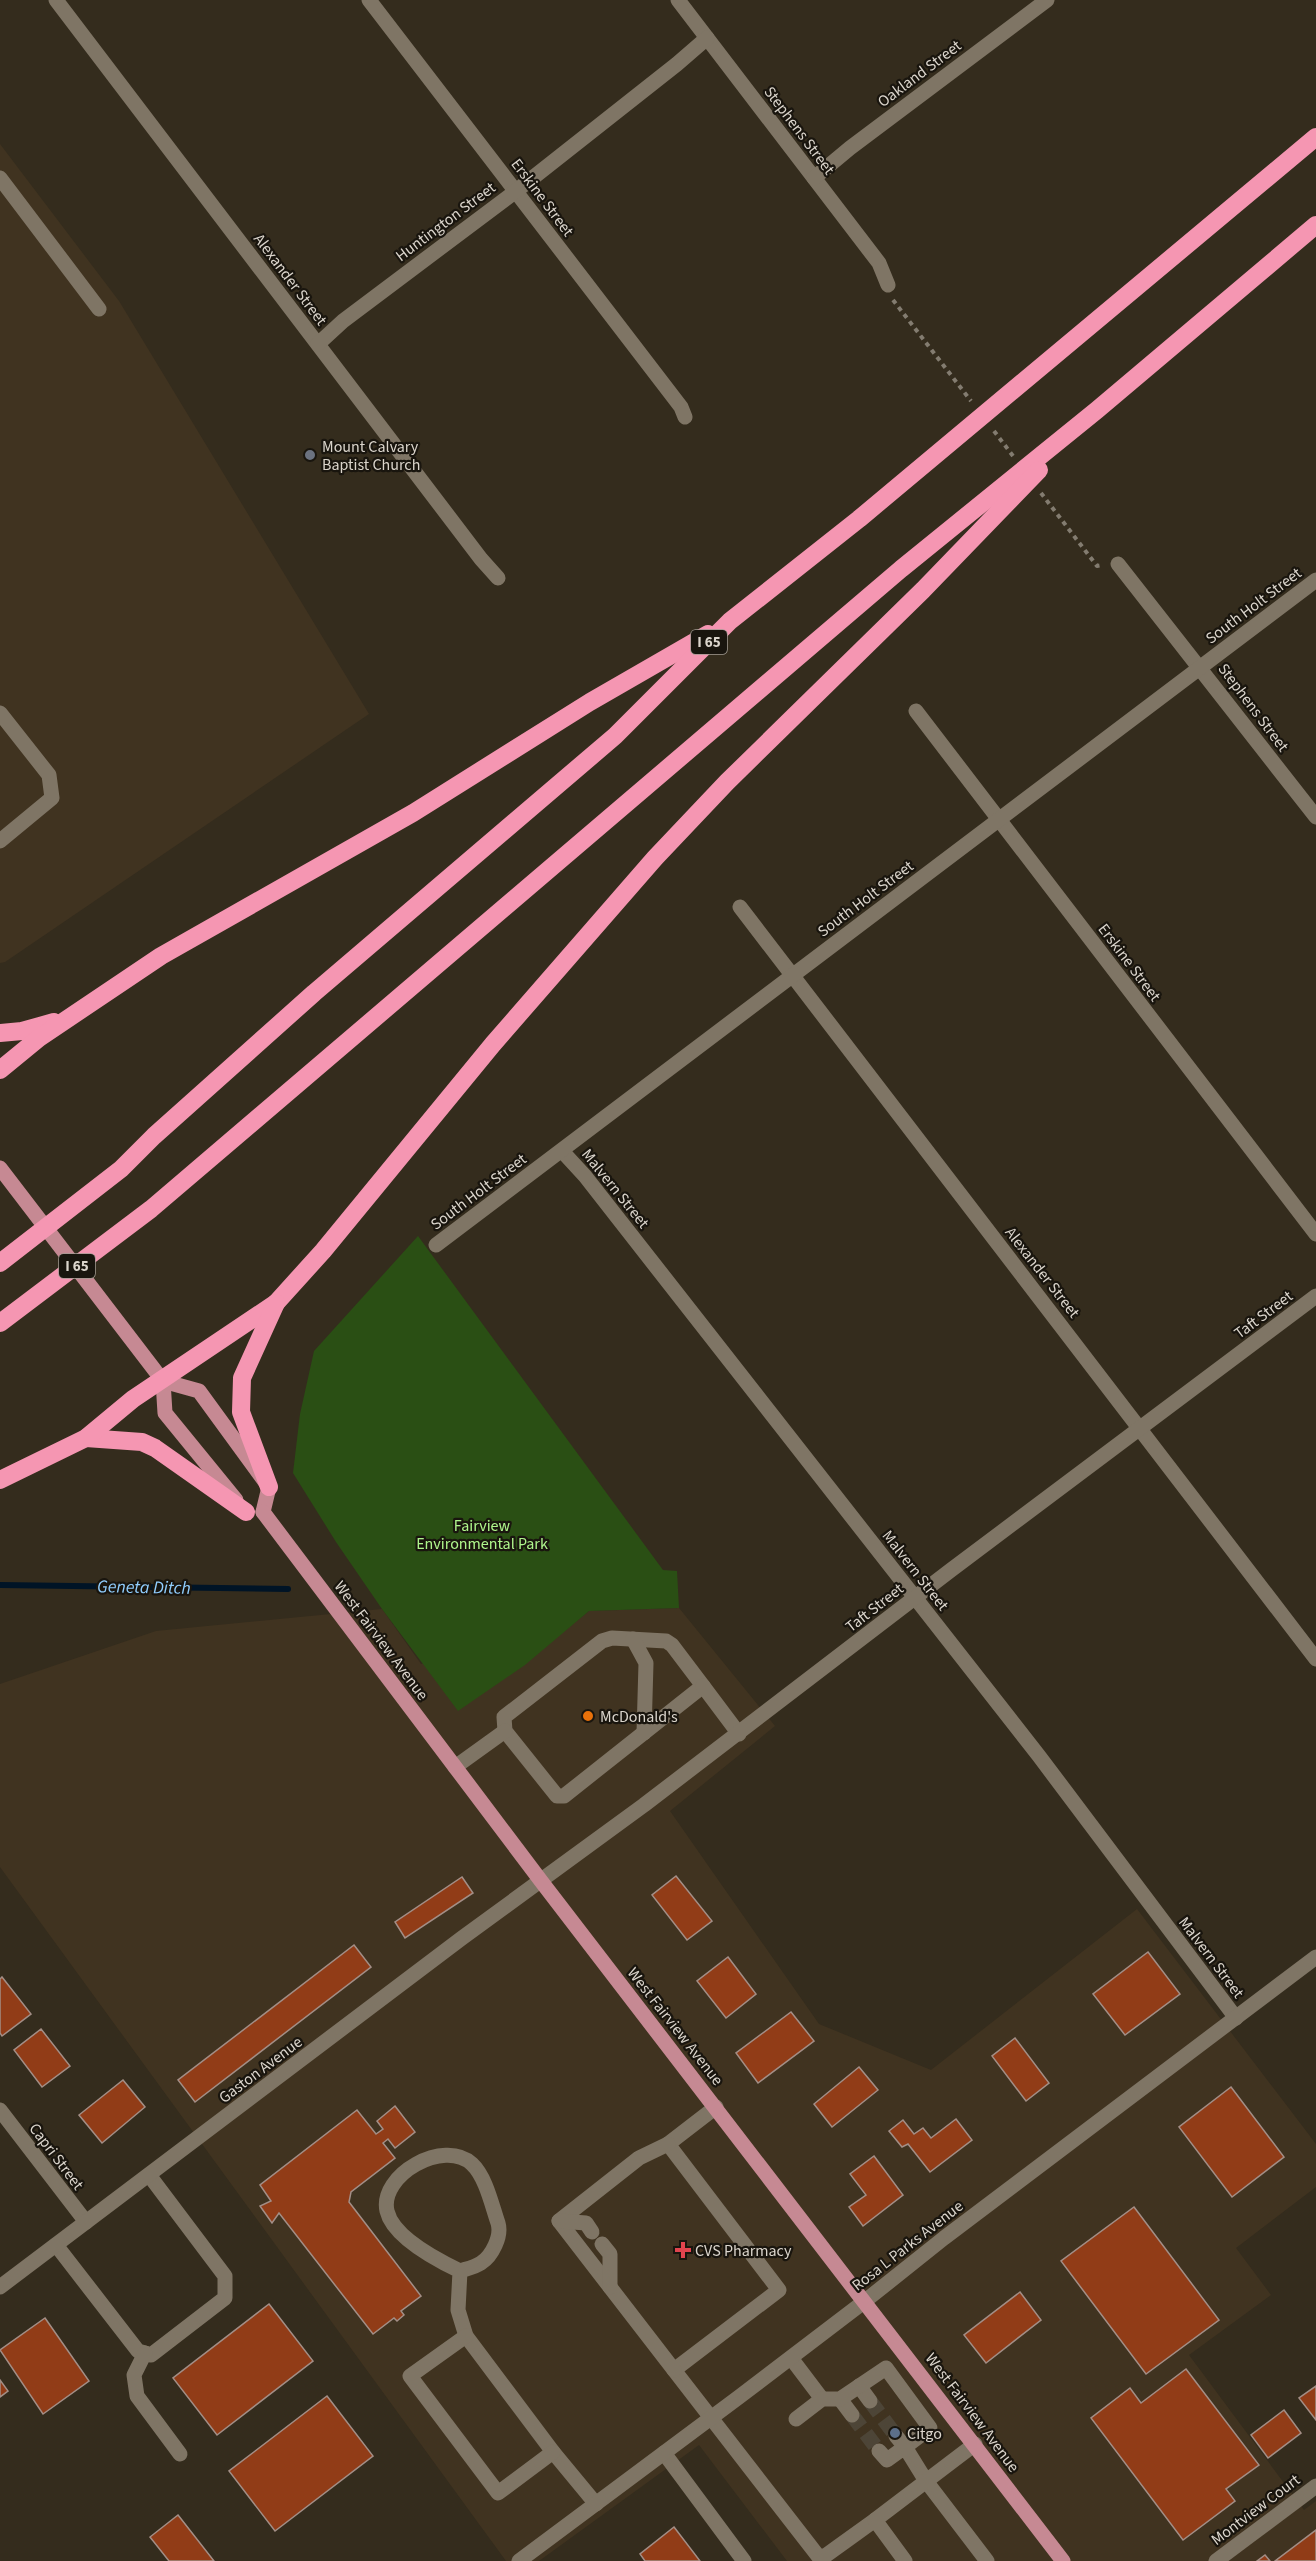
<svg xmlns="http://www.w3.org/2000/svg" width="1316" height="2561" viewBox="0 0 1316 2561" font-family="'Source Sans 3',sans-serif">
<rect width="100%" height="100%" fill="#342c1d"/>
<!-- built -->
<g fill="#403320">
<polygon points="0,144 119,301 369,714 5,962 0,963"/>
<polygon points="679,1608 775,1726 670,1811 819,2024 931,2070 1137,1909 1316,2144 1316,2187 1236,2248 1271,2295 1189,2355 1304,2510 1316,2501 1316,2561 787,2561 699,2445 539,2561 506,2561 0,1867 0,1684 156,1631 382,1609 421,1664 560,1634 589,1611"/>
</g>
<!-- green -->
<polygon fill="#2a4f14" points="418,1236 663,1570 677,1571 679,1608 589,1611 525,1665 458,1711 382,1609 336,1542 293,1473 300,1414 314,1351"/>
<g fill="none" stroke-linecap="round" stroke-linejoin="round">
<!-- stream -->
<polyline stroke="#001426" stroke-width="6" points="0,1585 288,1589"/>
</g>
<!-- building -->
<g fill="#913c17" stroke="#a38e86" stroke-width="1.5">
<polygon points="676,1876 712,1921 687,1940 652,1895"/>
<polygon points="462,1877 473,1893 405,1938 395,1922"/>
<polygon points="354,1945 371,1967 195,2102 178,2080"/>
<polygon points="1148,1952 1180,1994 1125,2035 1093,1994"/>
<polygon points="728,1957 756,1994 726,2018 697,1981"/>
<polygon points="2,1977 31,2014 2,2036 0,2033 0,1979"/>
<polygon points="791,2012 814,2041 758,2083 736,2053"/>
<polygon points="41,2029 70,2066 42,2087 14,2050"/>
<polygon points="1015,2038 1049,2083 1026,2101 992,2056"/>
<polygon points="859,2067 878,2090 832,2127 814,2104"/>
<polygon points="123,2080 145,2107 102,2143 79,2115"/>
<polygon points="1231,2087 1284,2157 1232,2197 1179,2127"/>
<polygon points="395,2106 415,2132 395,2148 388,2139 383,2143 395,2158 351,2192 349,2202 421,2296 401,2311 404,2315 397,2321 394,2318 373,2334 279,2213 272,2223 260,2206 271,2201 260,2185 357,2110 376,2134 383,2129 377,2121"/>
<polygon points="956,2119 972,2140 930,2172 908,2144 902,2147 889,2131 903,2120 914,2134 923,2128 931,2138"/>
<polygon points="874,2156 903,2195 863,2226 849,2207 866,2195 850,2174"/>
<polygon points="1134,2207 1219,2320 1146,2374 1061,2261"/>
<polygon points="1020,2292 1041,2320 986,2363 964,2335"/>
<polygon points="269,2304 313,2361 217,2435 173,2378"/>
<polygon points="45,2318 89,2381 43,2414 0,2350"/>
<polygon points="1186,2369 1259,2465 1226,2489 1235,2501 1183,2540 1091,2418 1130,2388 1141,2403"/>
<polygon points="0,2380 8,2391 0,2397"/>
<polygon points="1316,2386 1316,2420 1299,2398"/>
<polygon points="327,2396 373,2456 275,2531 229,2471"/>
<polygon points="1284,2410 1301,2433 1268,2458 1251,2435"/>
<polygon points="178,2515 214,2561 169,2561 150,2537"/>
<polygon points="674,2527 700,2561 645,2561 640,2554"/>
<polygon points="1316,2530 1316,2561 1275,2561"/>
<polygon points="1265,2555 1270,2561 1257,2561"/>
</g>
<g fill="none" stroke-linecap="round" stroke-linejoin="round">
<!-- minor-tunnel -->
<g stroke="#4d4537" stroke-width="15" stroke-dasharray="15 8" stroke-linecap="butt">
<polyline points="870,2401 896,2436"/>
<polyline points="852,2415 879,2451"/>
</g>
<!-- path -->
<g stroke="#837c70" stroke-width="4" stroke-dasharray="4.5 4.5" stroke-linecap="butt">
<polyline points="893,300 971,401"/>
<polyline points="994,431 1013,456"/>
<polyline points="1041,493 1097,566 1103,565"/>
</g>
<!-- minor -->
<g stroke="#7f7565" stroke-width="15">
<polyline points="56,0 481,559 498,578"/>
<polyline points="369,0 681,407 685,417"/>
<polyline points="678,0 879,263 888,285"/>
<polyline points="0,178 99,309"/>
<polyline points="814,178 850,148 1047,0"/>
<polyline points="318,344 343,321 516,191 677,64 707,38"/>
<polyline points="1118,564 1316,817"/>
<polyline points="916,711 1316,1234"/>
<polyline points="0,713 49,775 52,798 0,841"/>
<polyline points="740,907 1316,1659"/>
<polyline points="562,1151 585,1176 1039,1756 1236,2018"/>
<polyline points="436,1245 1316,580"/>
<polygon points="612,1638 666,1641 672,1645 703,1686 564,1796 557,1796 505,1731 504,1717 602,1641"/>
<polyline points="633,1639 646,1663 644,1733"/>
<polyline points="703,1686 739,1734"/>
<polyline points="455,1767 505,1731"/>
<polyline points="716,2107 668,2144 779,2290 674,2370 818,2556 825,2556 875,2520"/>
<polyline points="0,2110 86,2222"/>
<polyline points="668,2144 639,2158 559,2221 674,2370"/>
<polyline points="559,2221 586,2223 592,2232"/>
<polyline points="602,2244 610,2254 610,2287"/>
<polyline points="56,2245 138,2351 151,2355 225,2298 225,2276 149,2175"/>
<path d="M460,2271C437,2260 393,2237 387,2211C379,2175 444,2138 472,2164C486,2177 492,2206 498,2223C502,2236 492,2256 481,2263C475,2267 466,2269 460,2271L458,2310L466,2336L553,2452L596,2504"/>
<polyline points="0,2287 462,1938 644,1805 951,1570 1316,1296"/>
<polyline points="466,2336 410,2376 498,2493 553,2452"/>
<polyline points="145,2353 134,2375 137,2396 180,2454"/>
<polyline points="791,2358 822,2399"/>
<polyline points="859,2386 870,2401"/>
<polyline points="840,2399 852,2415"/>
<polyline points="796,2419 822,2399 840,2399 886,2368 930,2428 905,2447 896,2436"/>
<polyline points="879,2451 887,2460 905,2447 926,2481 987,2561"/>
<polyline points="664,2453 744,2561"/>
<polyline points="519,2561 739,2397 865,2301 944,2238 1316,1957"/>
<polyline points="905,2561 875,2520 975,2444"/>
<polyline points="1216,2561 1316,2486"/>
</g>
<!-- major -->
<g stroke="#c68993" stroke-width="15">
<polyline points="0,1168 163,1381 165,1413 236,1500"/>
<polyline points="163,1381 199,1391 269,1487 263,1512"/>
<polyline points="263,1512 541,1881 1063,2561"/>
</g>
<!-- highway -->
<g stroke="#f596b2" stroke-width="18">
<polyline points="0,1033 22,1031 54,1022"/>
<polyline points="0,1070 39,1038 161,956 413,813 590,702 708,634"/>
<polyline points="0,1263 121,1169 154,1136 314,993 615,736 730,621 859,519 1316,137"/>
<polyline points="0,1323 151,1209 901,569 1097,410 1316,225"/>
<polyline points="86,1438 142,1442 155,1448 246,1512"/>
<polyline points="0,1480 86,1438 133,1399 276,1303 323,1251 493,1044 655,858 727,782 923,590 1039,470"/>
<polyline points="269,1487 241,1412 242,1378 276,1303"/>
</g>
</g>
<!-- markers -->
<circle fill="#6b7280" stroke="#19150e" stroke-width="2" cx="310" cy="455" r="6"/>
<circle fill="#e8710a" stroke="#19150e" stroke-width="2" cx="588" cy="1716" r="6"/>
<path fill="#e0444e" stroke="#19150e" stroke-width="2" d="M680 2241h6v6h6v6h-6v6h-6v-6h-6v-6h6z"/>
<circle fill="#5c6f8a" stroke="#19150e" stroke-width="2" cx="895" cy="2433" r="6"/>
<g text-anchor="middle" stroke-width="4.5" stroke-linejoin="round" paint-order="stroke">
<!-- shield labels -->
<g fill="#19150e" stroke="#a19b93" stroke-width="1.5">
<rect x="691" y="630" width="36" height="24" rx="4.5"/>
<rect x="59" y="1254" width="36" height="24" rx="4.5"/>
</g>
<g font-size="15" font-weight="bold" fill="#dbd5cc">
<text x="709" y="647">I 65</text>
<text x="77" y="1271">I 65</text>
</g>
<!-- street labels -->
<g font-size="16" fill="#dbd5cc" stroke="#19150e">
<text transform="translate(919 73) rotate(-37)" y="6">Oakland Street</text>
<text transform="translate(800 130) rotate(53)" y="6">Stephens Street</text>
<text transform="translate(543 197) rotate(53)" y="6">Erskine Street</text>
<text transform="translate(445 221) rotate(-37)" y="6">Huntington Street</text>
<text transform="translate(291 279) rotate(53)" y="6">Alexander Street</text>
<text transform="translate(1253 605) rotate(-37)" y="6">South Holt Street</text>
<text transform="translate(1254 707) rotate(53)" y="6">Stephens Street</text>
<text transform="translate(865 898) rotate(-37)" y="6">South Holt Street</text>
<text transform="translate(1130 962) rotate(53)" y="6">Erskine Street</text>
<text transform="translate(616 1188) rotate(51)" y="6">Malvern Street</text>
<text transform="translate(478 1191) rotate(-37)" y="6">South Holt Street</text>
<text transform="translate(1043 1272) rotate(52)" y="6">Alexander Street</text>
<text transform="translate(1263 1314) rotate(-37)" y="6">Taft Street</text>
<text transform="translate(916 1570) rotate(52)" y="6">Malvern Street</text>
<text transform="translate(874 1607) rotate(-38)" y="6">Taft Street</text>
<text transform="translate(382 1640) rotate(53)" y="6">West Fairview Avenue</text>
<text transform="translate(1212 1957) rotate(53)" y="6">Malvern Street</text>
<text transform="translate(676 2026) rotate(52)" y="6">West Fairview Avenue</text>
<text transform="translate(260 2069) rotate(-37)" y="6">Gaston Avenue</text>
<text transform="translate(57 2156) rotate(53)" y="6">Capri Street</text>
<text transform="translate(907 2245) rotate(-38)" y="6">Rosa L Parks Avenue</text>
<text transform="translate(973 2412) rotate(53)" y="6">West Fairview Avenue</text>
<text transform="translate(1255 2509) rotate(-37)" y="6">Montview Court</text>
</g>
<!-- poi labels -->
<g font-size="16" fill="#dbd5cc" stroke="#19150e" text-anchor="start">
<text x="322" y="452">Mount Calvary<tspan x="322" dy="18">Baptist Church</tspan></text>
<text x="600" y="1722">McDonald's</text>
<text x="695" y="2256">CVS Pharmacy</text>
<text x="907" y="2439">Citgo</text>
</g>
<!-- park labels -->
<g font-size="16" fill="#aff68c" stroke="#19150e">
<text x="482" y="1531">Fairview<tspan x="482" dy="18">Environmental Park</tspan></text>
</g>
<!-- water labels -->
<g font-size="18" font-style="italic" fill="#91cefe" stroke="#19150e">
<text transform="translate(144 1587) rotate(1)" y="6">Geneta Ditch</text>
</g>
</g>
</svg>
